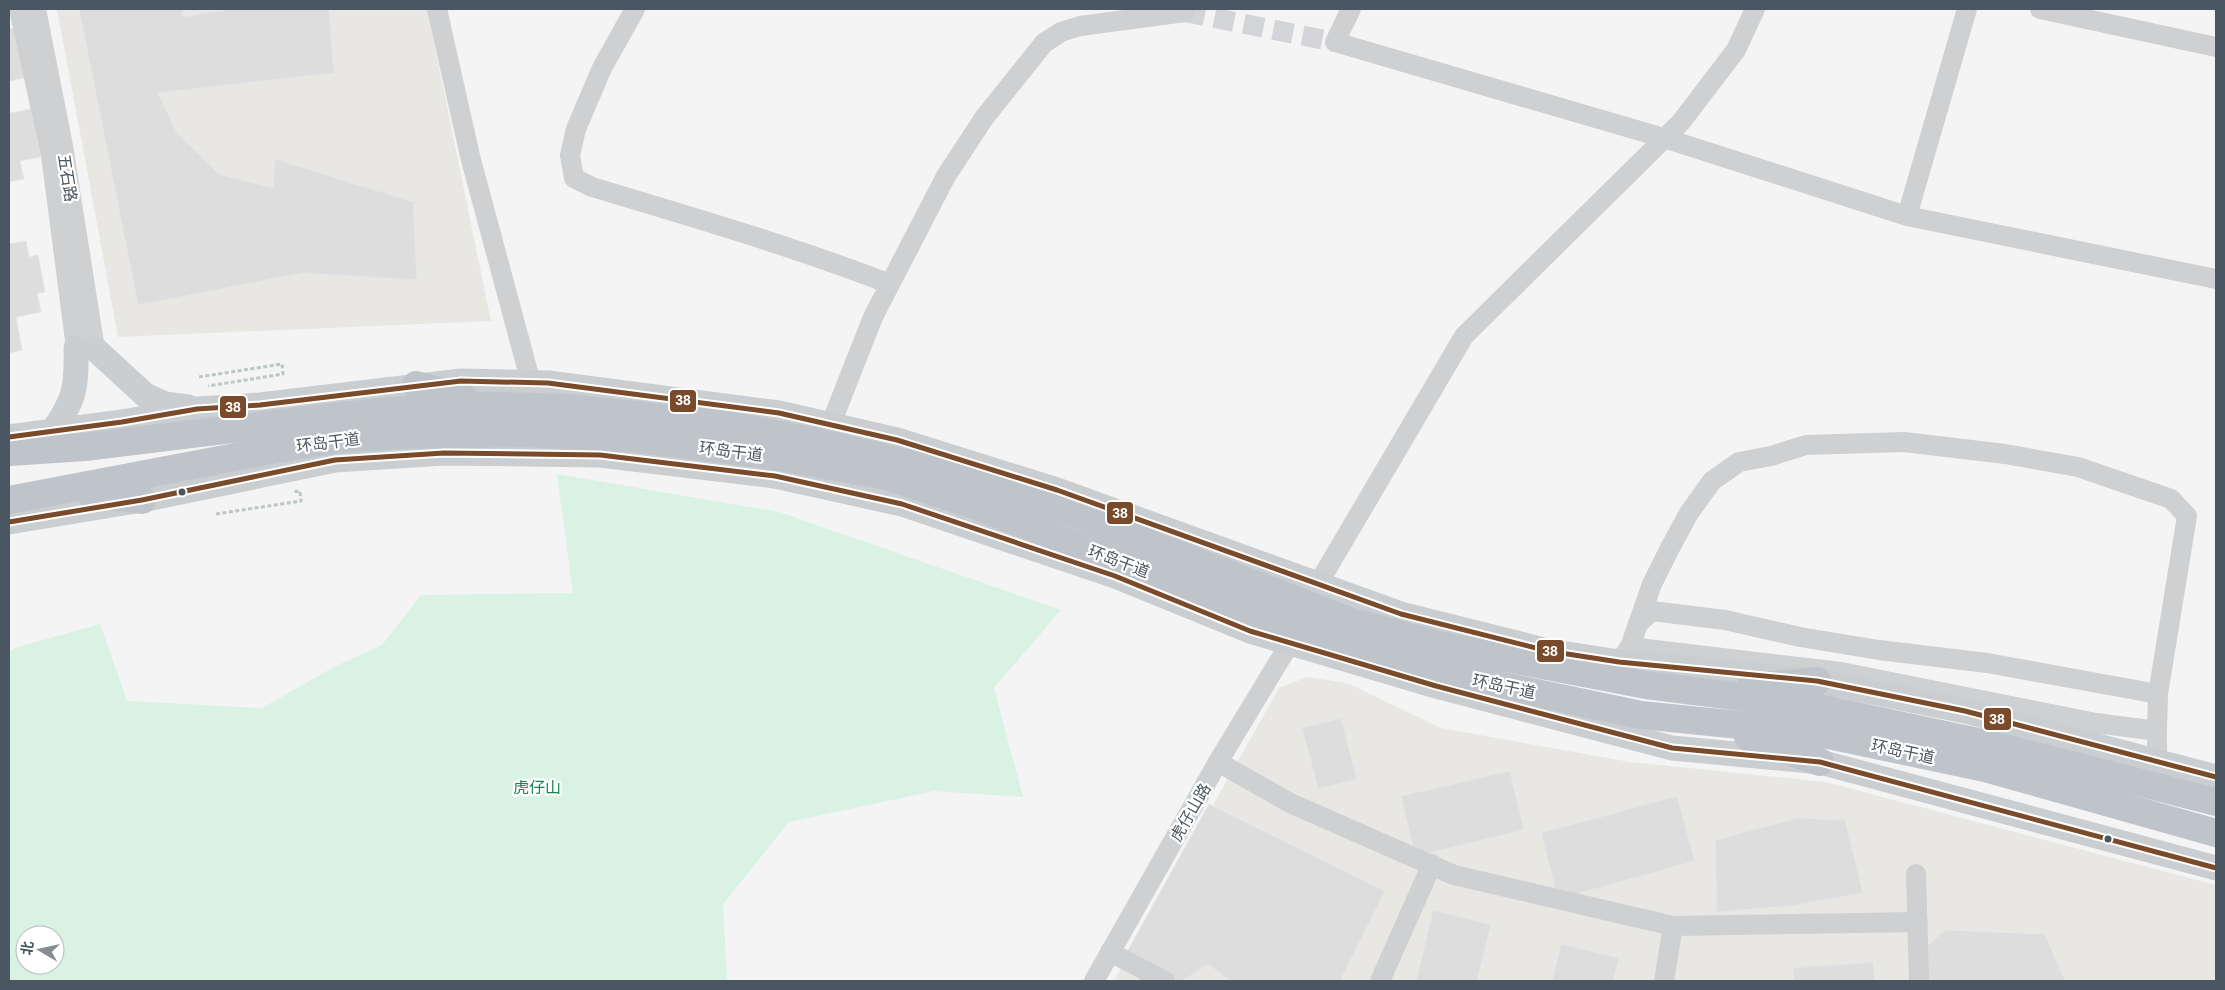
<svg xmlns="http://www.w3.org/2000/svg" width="2225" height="990" viewBox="0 0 2225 990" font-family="Arial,'Noto Sans SC',sans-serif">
<rect width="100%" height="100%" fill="#f4f4f4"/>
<!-- commercial -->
<g fill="#e8e7e3">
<polygon points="57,9 427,9 491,321 118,337"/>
<polygon points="1307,677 1347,683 1441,728 1630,762 1826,782 2216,885 2216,981 1114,981 1279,688"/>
</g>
<!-- green -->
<path fill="#d9f2e3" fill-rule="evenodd" d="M557,474L779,512L1061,610L994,688L1023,797L934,791L789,822L723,904L727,981H9V652L15,648L100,624L127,701L262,708L334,667L382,645L421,595L573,593ZM25,935H55V965H25Z"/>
<!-- building -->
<g fill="#ddddde" stroke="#e5e6e7">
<polygon points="79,9 182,9 183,17 232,9 329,9 334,73 158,93 177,133 219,174 273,188 275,159 413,202 417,280 303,273 138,305"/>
<polygon points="14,28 24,78 9,81 9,29"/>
<polygon points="9,105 10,113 31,109 41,157 20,161 24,179 9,182"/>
<polygon points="26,241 29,257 38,255 45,292 37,293 41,312 16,317 22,350 9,353 9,244"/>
<polygon points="1341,718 1357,779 1318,789 1302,728"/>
<polygon points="1510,771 1524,830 1415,856 1401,796"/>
<polygon points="1677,796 1695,861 1558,899 1541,833"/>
<polygon points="1209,804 1385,891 1340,981 1230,981 1208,964 1182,981 1178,981 1126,954"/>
<polygon points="1798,818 1845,820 1863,893 1790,906 1717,912 1715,840"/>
<polygon points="1433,910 1491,925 1477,981 1416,981"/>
<polygon points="1945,930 2045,934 2065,981 1922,981 1924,949"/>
<polygon points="1561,944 1619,958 1613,981 1552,981"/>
<polygon points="1873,962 1875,981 1794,981 1793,968"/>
</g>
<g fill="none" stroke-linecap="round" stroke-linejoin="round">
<!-- minor-tunnel -->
<polyline stroke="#d2d4d7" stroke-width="20" stroke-dasharray="20 10" stroke-linecap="butt" points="1185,12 1335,42"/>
<!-- path -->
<g stroke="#bcc7c4" stroke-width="3" stroke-dasharray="4 2.5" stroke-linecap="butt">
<polyline points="199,377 282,364 283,374 208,386"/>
<polyline points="216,514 301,501 300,491 293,492"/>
</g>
<!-- minor -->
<g stroke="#ced0d2" stroke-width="20">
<polyline points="19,9 51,155 76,348"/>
<polyline points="36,9 63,146 95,349"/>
<polyline points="437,9 470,156 531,383"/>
<path d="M635,9L602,68L576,129L570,155L574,178L592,187C692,217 792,246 890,284"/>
<polyline points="1351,9 1335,42 1664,138 1907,216 2216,279"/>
<polyline points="2040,9 2216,47"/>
<polyline points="1907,216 1967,9"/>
<polyline points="825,439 873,317 946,176 984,118 1044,43 1061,32 1080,26 1185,12"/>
<polyline points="1318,584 1464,336 1681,122 1736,50 1755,9"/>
<polyline points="1638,624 1652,584 1670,548 1689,513 1712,481 1739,462 1771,456 1806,445 1904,442 2005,454 2078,467 2171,499 2187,516 2158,694"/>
<polyline points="1630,647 1638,624 1652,611 1725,620 1800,637 1879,650 1987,663 2158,694 2157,731"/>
<polyline points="1622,658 1630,647 1841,672 2096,723 2157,731 2157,761"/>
<polyline points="1218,762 1290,803 1454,875 1673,926"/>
<polyline points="1916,874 1919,981"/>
<polyline points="1110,952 1165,981"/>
<polyline points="1094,981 1218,762 1290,643"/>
<polyline points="1380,981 1432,864"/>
<polyline points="1664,981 1673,926 1918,922"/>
</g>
<!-- major -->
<g stroke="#caced1" stroke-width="25">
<polyline points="95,349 145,395 165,404 188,407"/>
<path d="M51,433C75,401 77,387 76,348"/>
<polyline points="9,437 122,422 197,409 260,405 461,381 548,383 779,413 897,440 1057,490 1401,614 1548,651 1619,662 1817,681 1965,711 2216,777"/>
<polyline points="9,522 142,500 335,460 444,453 600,455 775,476 902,504 1115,576 1250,631 1436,686 1672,748 1820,762 2216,868"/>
</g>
<!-- highway -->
<g stroke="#bec4c9" stroke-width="28">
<polyline points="416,385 463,397"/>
<polyline points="9,452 85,447 332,417 432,407 496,406 569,408 727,425 823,443 928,468 1064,510 1349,621 1443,646 1646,685 1804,705 1992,745 2216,802"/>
<polyline points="90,493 142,500"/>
<polyline points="9,500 277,449 340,439 402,435 523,433 639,439 766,455 883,475 979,507 1173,582 1341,644 1447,674 1641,715 1819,733 1985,768 2216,833"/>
<polyline points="1751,687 1817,681"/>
<polyline points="1748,737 1820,762"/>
</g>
<defs>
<g id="bus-1">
<polyline points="9,437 122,422 197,409 260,405 461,381 548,383 779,413 897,440 1057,490 1401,614 1548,651 1619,662 1817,681 1965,711 2216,777"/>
<polyline points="9,522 142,500 335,460 444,453 600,455 775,476 902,504 1115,576 1250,631 1436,686 1672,748 1820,762 2216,868"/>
</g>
</defs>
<!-- bus-1 casing -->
<use href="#bus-1" stroke="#fff" stroke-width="9"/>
<!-- bus-1 -->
<use href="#bus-1" stroke="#7a4b2a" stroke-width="5"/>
</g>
<!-- markers -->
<g fill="#4a5661" stroke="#fff" stroke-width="2">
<circle cx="182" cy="492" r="4.5"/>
<circle cx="2108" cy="839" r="4.5"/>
</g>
<g text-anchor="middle" stroke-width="4.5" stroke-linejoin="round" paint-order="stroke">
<!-- street labels -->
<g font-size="16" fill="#4a5661" stroke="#fff">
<text transform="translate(68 178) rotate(81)" y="6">五石路</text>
<text transform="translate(328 442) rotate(-7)" y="6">环岛干道</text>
<text transform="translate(731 451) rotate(7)" y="6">环岛干道</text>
<text transform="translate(1119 561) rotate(21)" y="6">环岛干道</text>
<text transform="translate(1504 686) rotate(12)" y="6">环岛干道</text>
<text transform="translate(1903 751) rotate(12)" y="6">环岛干道</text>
<text transform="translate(1190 812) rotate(-60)" y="6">虎仔山路</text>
</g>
<!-- park labels -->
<g font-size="16" fill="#17864f" stroke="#fff">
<text x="537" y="793">虎仔山</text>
</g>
</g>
<g stroke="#fff" stroke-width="2">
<rect x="669" y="389" width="28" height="24" rx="5" fill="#7a4b2a"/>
<rect x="219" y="395" width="28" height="24" rx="5" fill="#7a4b2a"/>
<rect x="1106" y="501" width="28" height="24" rx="5" fill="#7a4b2a"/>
<rect x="1536" y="639" width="29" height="24" rx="5" fill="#7a4b2a"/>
<rect x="1983" y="707" width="29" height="24" rx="5" fill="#7a4b2a"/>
</g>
<g font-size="14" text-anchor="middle" font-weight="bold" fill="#fff">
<text x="683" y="405">38</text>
<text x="233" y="412">38</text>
<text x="1120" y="518">38</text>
<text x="1550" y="656">38</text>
<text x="1997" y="724">38</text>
</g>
<!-- border -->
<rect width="2225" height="990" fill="none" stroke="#4a5661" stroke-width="20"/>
<!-- north arrow -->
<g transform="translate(40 950) rotate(279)"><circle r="24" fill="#ffffff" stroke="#b7bbc0"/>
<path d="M0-4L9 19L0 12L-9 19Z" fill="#868d94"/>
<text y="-8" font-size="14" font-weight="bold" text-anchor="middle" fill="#4a5661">北</text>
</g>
</svg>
